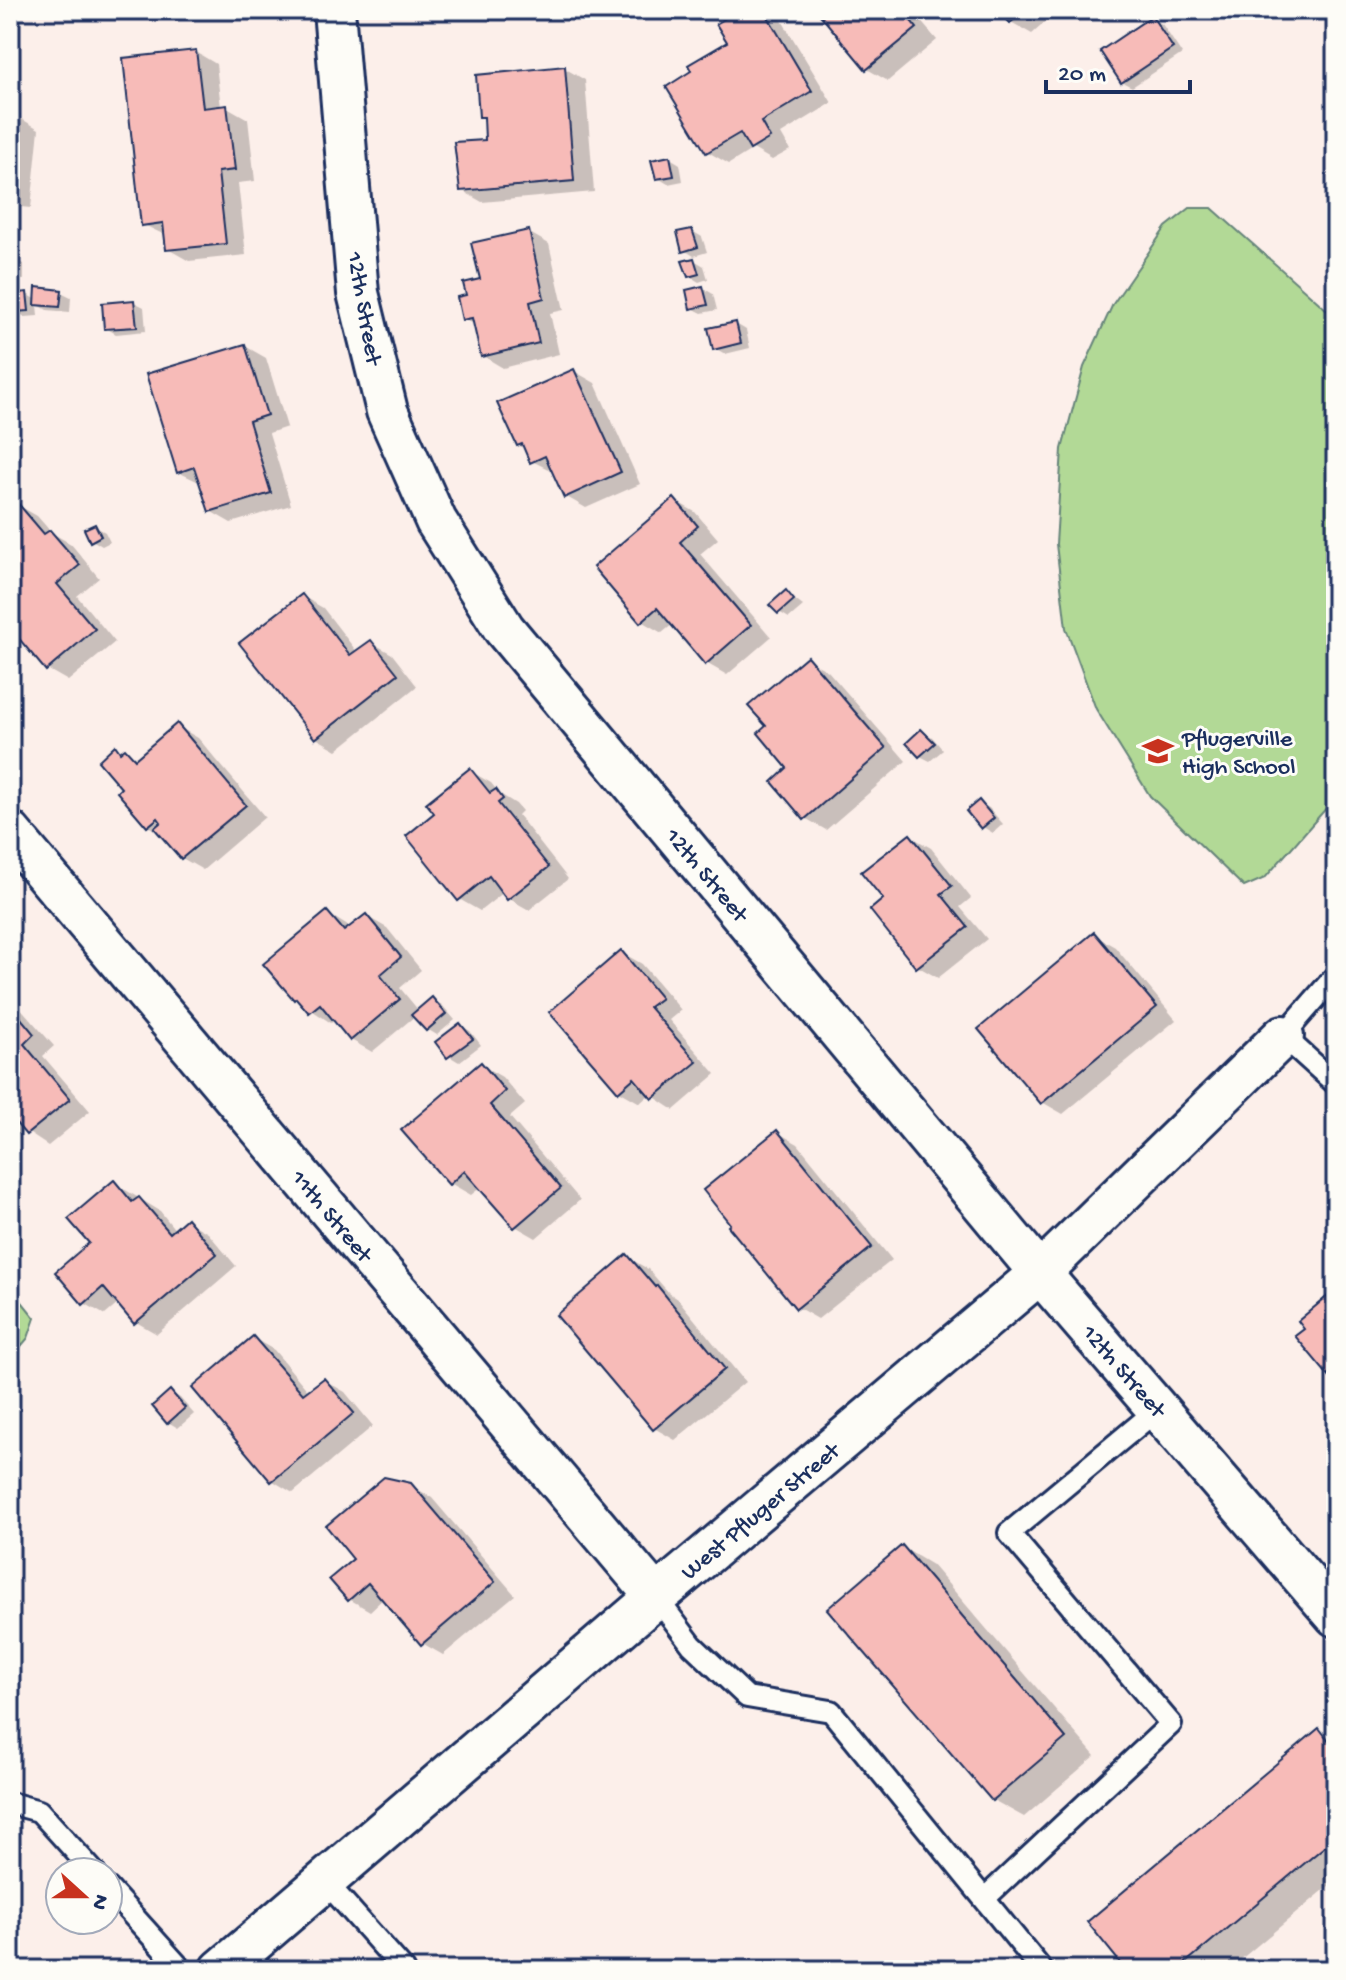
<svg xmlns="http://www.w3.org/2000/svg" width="1346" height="1980" viewBox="0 0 1346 1980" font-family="'Gochi Hand',sans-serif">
<rect width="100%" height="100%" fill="#fcefea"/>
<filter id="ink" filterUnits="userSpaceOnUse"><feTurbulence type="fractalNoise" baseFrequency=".0125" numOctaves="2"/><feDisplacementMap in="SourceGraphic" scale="16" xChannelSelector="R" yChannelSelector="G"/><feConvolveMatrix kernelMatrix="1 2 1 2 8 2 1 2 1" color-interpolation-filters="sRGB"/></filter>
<g filter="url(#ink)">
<!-- green -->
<g fill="#b2d996" stroke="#66847a" stroke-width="2">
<polygon points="1190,208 1212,208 1336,318 1336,797 1265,878 1244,887 1150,796 1096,709 1066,628 1056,544 1062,449 1084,367 1113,304 1166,227"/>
<polygon points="10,1287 35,1318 28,1338 10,1359"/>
</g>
<!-- shadow -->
<g fill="#0003">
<polygon points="743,10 772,10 778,14 832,103 781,134 790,150 772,160 753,149 729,164 708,152 694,72 729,43"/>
<polygon points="818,10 927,10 918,18 937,40 888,81 867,69"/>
<polygon points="1001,10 1059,10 1032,34 1011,22"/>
<polygon points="1152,19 1162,24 1182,54 1132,87 1122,82"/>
<polygon points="196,52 216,64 221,108 227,107 248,119 255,181 238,183 246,255 189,261 168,249 167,236 142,224"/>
<polygon points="564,68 585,80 594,192 482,202 461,190 488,142 486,119 481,116"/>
<polygon points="10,116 18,117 39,129 31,208 10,206"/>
<polygon points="670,158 680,164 683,181 668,184 658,178"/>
<polygon points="692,231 702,237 707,252 694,256 684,250"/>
<polygon points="528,232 549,244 564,310 550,313 559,354 503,368 483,356 476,325 464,319 482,281"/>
<polygon points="10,258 24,264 24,280 10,279"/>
<polygon points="694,260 704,266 708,279 699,282 689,276"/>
<polygon points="703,288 713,294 717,310 702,313 692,308"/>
<polygon points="61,292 71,297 70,312 47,310 37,304 38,316 25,317 15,311 27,294 37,300"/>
<polygon points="134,302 144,307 146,331 116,334 106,328"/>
<polygon points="736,324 746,330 750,348 725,354 715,348"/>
<polygon points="245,346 266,358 287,427 269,433 291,505 231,523 210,511 201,483 178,472"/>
<polygon points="574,371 595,383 640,484 586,508 565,496 554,472 532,461 526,449 518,445"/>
<polygon points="674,500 695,512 718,539 700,554 771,637 727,675 706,663 673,624 662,633 641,621"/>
<polygon points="16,504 37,516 52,533 71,544 99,578 77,596 115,642 68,681 47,669 10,626 10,509"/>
<polygon points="94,526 105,532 110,542 102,546 92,540"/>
<polygon points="786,593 803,606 789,618 779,612"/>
<polygon points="302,596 323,608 357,652 371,642 392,654 417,686 337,750 316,738"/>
<polygon points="807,659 828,671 906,761 826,830 805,818 790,768 769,726"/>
<polygon points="177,726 198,738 265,817 203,870 182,858 162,834 148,826 124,788 115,748 139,758"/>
<polygon points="922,731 932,737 943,750 930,761 920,756"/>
<polygon points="470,771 491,783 500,794 516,804 522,811 518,815 568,879 529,910 508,898 504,892 480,911 459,899 437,813"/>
<polygon points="979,803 989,808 1003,824 993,833 983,827"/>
<polygon points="910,836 931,848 971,898 960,907 987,939 938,978 917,966 886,900"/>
<polygon points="327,913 351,928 366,916 387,928 421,970 400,988 419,1011 432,1000 442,1005 455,1020 437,1035 427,1029 415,1016 372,1052 351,1040 335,1020 331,1023 295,999"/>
<polygon points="1094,935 1115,947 1176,1020 1063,1114 1042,1102"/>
<polygon points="621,952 642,964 681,1010 669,1020 716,1074 674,1110 650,1094 640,1103 619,1091"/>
<polygon points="10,996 54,1046 43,1056 90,1111 48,1146 24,1130 13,1139 10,1138"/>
<polygon points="460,1025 470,1031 481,1045 459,1062 449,1056"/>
<polygon points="481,1065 502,1077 525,1104 510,1117 580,1200 536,1238 515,1226 481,1187 471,1195 450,1183"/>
<polygon points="777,1132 798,1144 892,1260 818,1319 797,1307"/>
<polygon points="114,1183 160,1211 176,1231 187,1221 208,1233 236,1266 157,1334 136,1322 119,1303 105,1315 84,1303 92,1243"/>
<polygon points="627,1257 648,1269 669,1293 678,1299 745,1382 675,1440 654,1428"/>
<polygon points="253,1338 274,1350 309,1392 324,1380 345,1392 373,1426 293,1493 273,1481 195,1388"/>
<polygon points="170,1392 180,1398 194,1414 178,1428 168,1422"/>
<polygon points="411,1485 432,1498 515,1595 443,1655 422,1643 384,1598 370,1611 349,1599 356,1559"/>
<polygon points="902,1547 932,1565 1095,1756 1024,1817 993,1800"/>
<polygon points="1319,1731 1336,1741 1336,1880 1228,1970 1129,1970"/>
</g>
<!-- building -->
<g fill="#f7bbb8" stroke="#1b2f5e" stroke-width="2">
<polygon points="739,10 764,10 812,91 761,122 770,138 750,150 740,133 706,153 666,87 691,71 688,65 727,42 716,24"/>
<polygon points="816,10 902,10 917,28 866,70"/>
<polygon points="998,10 1025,10 1010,23"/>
<polygon points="1152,16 1173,48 1121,83 1100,51"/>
<polygon points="196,50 203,108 227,105 235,170 218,172 226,244 166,250 163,223 141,226 123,58"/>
<polygon points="565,66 574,181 460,191 454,142 485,140 484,117 479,117 476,75"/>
<polygon points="10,114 19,115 10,198"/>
<polygon points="670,156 674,176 656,179 651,160"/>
<polygon points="692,229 698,247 682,252 677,232"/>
<polygon points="529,230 544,298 530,302 539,343 481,357 472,318 462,320 457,297 466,295 463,283 480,279 471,243"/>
<polygon points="694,258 699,274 688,277 682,261"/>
<polygon points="703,286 708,305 690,309 686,290"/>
<polygon points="36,287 62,290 60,307 35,305"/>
<polygon points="27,292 29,311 13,312 11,294"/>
<polygon points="134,300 137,327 104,329 102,303"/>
<polygon points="736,322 741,343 713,350 708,328"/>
<polygon points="245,344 267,415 249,421 271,493 209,512 194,467 177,473 146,374"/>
<polygon points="574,369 621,472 564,498 545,456 530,463 522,444 517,446 497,403"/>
<polygon points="674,498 698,526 680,542 751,625 705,665 657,608 640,623 593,567"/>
<polygon points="16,501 44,534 50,530 80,565 57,584 95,629 46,671 10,628 10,506"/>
<polygon points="95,524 101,536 90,542 84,529"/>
<polygon points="786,590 794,600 778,614 769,605"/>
<polygon points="302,594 350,655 371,640 398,674 315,739 239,643"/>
<polygon points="807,656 886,748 804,820 772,782 787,768 758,733 766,726 748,706"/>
<polygon points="177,723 246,805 181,859 154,828 161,822 158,818 147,827 117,792 121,788 98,761 115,745 120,752 125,748 135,759"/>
<polygon points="921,729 935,743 919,757 906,743"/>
<polygon points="470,768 490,793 496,789 503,799 498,803 549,867 507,900 489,876 458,901 406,836 434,813 426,803"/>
<polygon points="979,800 994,818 981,829 966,811"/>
<polygon points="910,834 952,886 941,894 968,927 916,968 870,910 883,899 861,872"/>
<polygon points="327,911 344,931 366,914 401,957 380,975 400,999 350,1041 320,1004 309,1013 296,998 294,1000 263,964"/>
<polygon points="1094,932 1157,1007 1041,1104 978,1029"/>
<polygon points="621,950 661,998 649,1007 697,1062 652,1099 634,1078 618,1092 549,1012"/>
<polygon points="432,997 446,1014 426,1031 411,1015"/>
<polygon points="10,1005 34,1034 24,1044 70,1099 26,1135 10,1116"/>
<polygon points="460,1023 473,1039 447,1058 435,1042"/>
<polygon points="481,1062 505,1091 490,1105 561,1188 514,1228 464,1171 449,1185 401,1130"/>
<polygon points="777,1130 872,1247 796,1309 728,1226 730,1224 703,1190"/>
<polygon points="114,1180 132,1202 139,1197 170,1233 187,1218 217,1254 134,1324 103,1287 83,1305 55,1272 89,1243 68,1219"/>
<polygon points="627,1254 655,1287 657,1285 725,1369 653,1430 556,1315"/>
<polygon points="1336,1289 1336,1385 1295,1336 1304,1329 1298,1321"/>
<polygon points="253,1336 303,1394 324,1378 354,1413 271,1482 192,1388"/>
<polygon points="170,1390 185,1408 167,1424 152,1406"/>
<polygon points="384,1477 411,1483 495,1582 421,1645 368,1583 348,1601 329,1579 353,1559 326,1526"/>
<polygon points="902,1545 1066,1738 992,1801 827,1609"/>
<polygon points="1319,1728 1336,1750 1336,1837 1177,1970 1126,1970 1087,1922"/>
</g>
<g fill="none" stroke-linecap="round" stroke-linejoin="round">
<defs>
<g id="service">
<polyline points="1336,975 1283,1036 1336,1084"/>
<polyline points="656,1597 692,1645 747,1697 831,1711 1042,1970"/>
<polyline points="10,1803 39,1811 94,1872"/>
<polyline points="325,1881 404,1970"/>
<polyline points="108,1888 182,1970"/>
<polyline points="985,1898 1171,1724 1009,1533 1158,1409"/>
</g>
<g id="minor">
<polyline points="334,10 358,293 387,411 436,521 504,629 1040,1273 1336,1616"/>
<polyline points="10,832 656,1597"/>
<polyline points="221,1970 656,1597 1040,1273 1283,1036"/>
</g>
</defs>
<!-- service casing -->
<use href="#service" stroke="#1b2f5e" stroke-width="26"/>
<!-- minor casing -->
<use href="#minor" stroke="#1b2f5e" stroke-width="46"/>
<!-- service -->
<use href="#service" stroke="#fdfcf7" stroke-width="20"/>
<!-- minor -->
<use href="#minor" stroke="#fdfcf7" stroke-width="40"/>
</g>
</g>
<!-- icons -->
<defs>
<symbol id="school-bare" viewBox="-9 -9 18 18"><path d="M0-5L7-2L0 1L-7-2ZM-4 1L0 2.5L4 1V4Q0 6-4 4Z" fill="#c8321e" stroke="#fdfcf7" stroke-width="2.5" paint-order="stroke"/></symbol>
</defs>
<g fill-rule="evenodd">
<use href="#school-bare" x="1136" y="729" width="44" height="44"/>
</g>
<g text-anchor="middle" stroke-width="6" stroke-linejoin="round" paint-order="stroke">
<!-- street labels -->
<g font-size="24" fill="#1b2f5e" stroke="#fdfcf7">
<text transform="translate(366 308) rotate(80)" y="8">12th Street</text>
<text transform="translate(708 874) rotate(50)" y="8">12th Street</text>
<text transform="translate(333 1215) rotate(50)" y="8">11th Street</text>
<text transform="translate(1125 1370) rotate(49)" y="8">12th Street</text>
<text transform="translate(759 1510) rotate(-40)" y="8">West Pfluger Street</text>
</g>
<!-- poi labels -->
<g font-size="24" fill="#1b2f5e" stroke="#fdfcf7" text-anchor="start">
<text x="1182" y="745">Pflugerville<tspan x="1182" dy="28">High School</tspan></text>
</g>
</g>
<!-- margin -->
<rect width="1346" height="1980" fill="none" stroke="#fdfcf7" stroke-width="40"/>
<rect x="20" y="20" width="1306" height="1940" fill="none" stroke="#1b2f5e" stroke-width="3" filter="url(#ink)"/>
<!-- north arrow -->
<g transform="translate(84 1896) rotate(111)"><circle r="38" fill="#fdfcf7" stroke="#a3aaba" stroke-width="2"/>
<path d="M0-6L14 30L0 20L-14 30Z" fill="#c8321e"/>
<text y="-12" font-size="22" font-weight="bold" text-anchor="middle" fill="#1b2f5e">N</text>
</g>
<!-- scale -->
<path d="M1046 80v12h144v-12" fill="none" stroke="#1b2f5e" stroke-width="4"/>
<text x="1058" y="80" font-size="24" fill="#1b2f5e" stroke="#fdfcf7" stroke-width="6" paint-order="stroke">20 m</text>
</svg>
